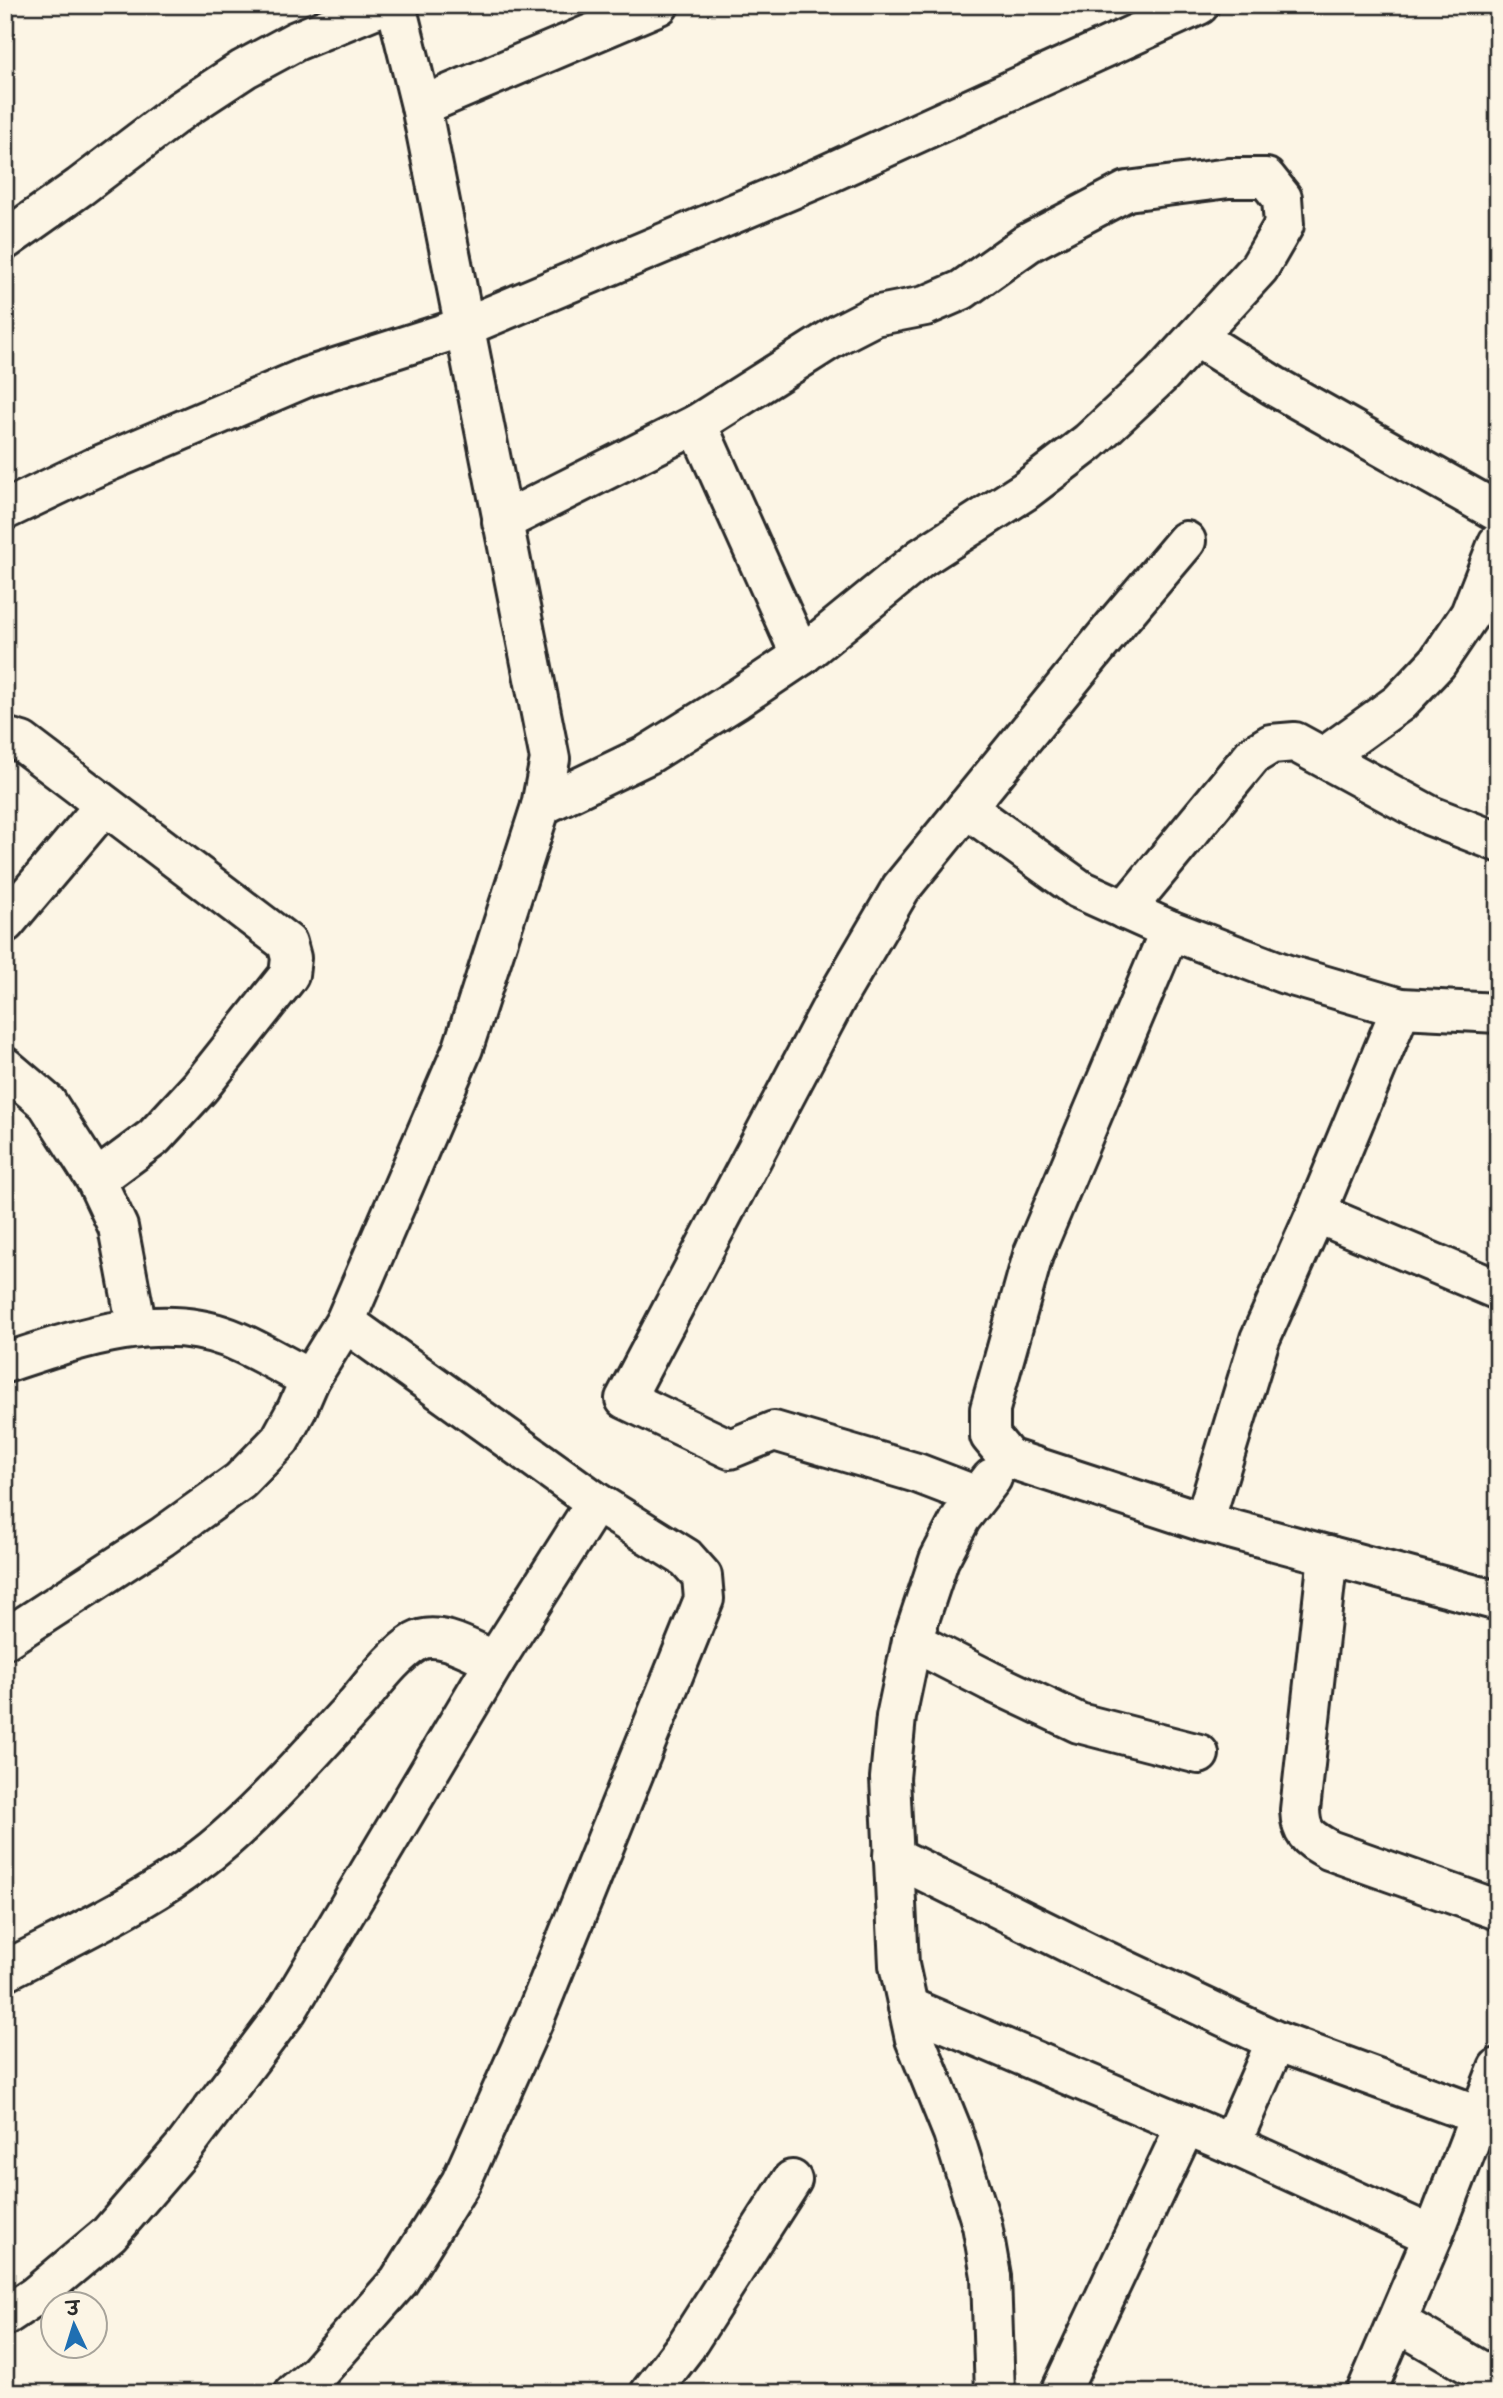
<svg xmlns="http://www.w3.org/2000/svg" width="1503" height="2398" viewBox="0 0 1503 2398" font-family="Delius,'Playpen Sans Deva',sans-serif">
<rect width="100%" height="100%" fill="#fcf5e5"/>
<filter id="ink" filterUnits="userSpaceOnUse"><feTurbulence type="fractalNoise" baseFrequency=".0143" numOctaves="2"/><feDisplacementMap in="SourceGraphic" scale="14" xChannelSelector="R" yChannelSelector="G"/><feConvolveMatrix kernelMatrix="1 2 1 2 8 2 1 2 1" color-interpolation-filters="sRGB"/></filter>
<g filter="url(#ink)">
<g fill="none" stroke-linecap="round" stroke-linejoin="round">
<defs>
<g id="street">
<polyline points="421,106 659,5"/>
<polyline points="5,240 80,187 180,111 244,69 296,41 384,5"/>
<polyline points="1196,337 1274,386 1498,512"/>
<polyline points="697,424 801,656"/>
<polyline points="5,510 91,469 307,377 464,327 816,179 1199,5"/>
<polyline points="502,522 697,424 839,334 874,316 925,306 962,290 1028,243 1127,191 1229,178 1266,178 1282,198 1284,225 1259,268 1161,375 1089,442 1025,491 921,558 801,656 737,699 647,755 541,806"/>
<polyline points="5,737 22,742 287,943 291,958 289,975 200,1087 154,1137 96,1180"/>
<polyline points="1324,757 1399,703 1437,663 1470,614 1498,543"/>
<polyline points="966,808 1079,889 1170,930 1285,974 1401,1008 1498,1013"/>
<polyline points="1125,910 1253,755 1271,744 1295,742 1431,816 1498,842"/>
<polyline points="5,923 104,806"/>
<polyline points="1170,930 1033,1255 990,1409 990,1436 1008,1458 1204,1522 1498,1601"/>
<polyline points="5,1067 47,1103 96,1180 118,1227 137,1328"/>
<polyline points="1316,1213 1498,1290"/>
<path d="M5,1363C75,1340 157,1310 229,1338C257,1349 284,1366 310,1379"/>
<polyline points="992,1478 961,1518 939,1560 912,1641 896,1717 890,1778 899,1965 915,2039 953,2133 982,2225 991,2276 995,2393"/>
<polyline points="977,1496 917,1473 774,1431 730,1449 625,1399 836,999 901,888 1120,619 1186,541"/>
<polyline points="1204,1522 1260,1339 1316,1213 1401,1008"/>
<path d="M1328,1555L1300,1810C1301,1835 1309,1838 1329,1850L1498,1910"/>
<polyline points="5,1639 162,1537 240,1481 280,1440 297,1409 310,1379 345,1322 463,1048 541,806 550,759 421,106 396,5"/>
<polyline points="912,1641 990,1681 1079,1723 1199,1754"/>
<polyline points="893,1856 1089,1953 1276,2041 1481,2116"/>
<path d="M5,1971C81,1931 168,1892 232,1833C276,1793 316,1748 357,1703C374,1683 393,1656 416,1642C438,1629 474,1652 495,1661"/>
<polyline points="908,2007 1231,2144 1433,2236"/>
<polyline points="1231,2144 1276,2041"/>
<polyline points="5,2316 35,2296 109,2234 185,2146 288,2009 495,1661 596,1502"/>
<polyline points="1397,2322 1498,2381"/>
<polyline points="294,2393 317,2374 399,2281 461,2182 535,2017 704,1599 702,1576 686,1558 596,1502 345,1322"/>
<polyline points="650,2393 686,2346 792,2180"/>
<polyline points="1060,2393 1186,2125"/>
</g>
<polyline id="secondary" points="1366,2393 1433,2236 1498,2068"/>
</defs>
<!-- street casing -->
<use href="#street" stroke="#2b2b2b" stroke-width="44"/>
<!-- secondary casing -->
<use href="#secondary" stroke="#2b2b2b" stroke-width="44"/>
<!-- street -->
<use href="#street" stroke="#fcf5e5" stroke-width="38"/>
<!-- secondary -->
<use href="#secondary" stroke="#fcf5e5" stroke-width="38"/>
</g>
</g>
<!-- margin -->
<rect width="1503" height="2398" fill="none" stroke="#fcf5e5" stroke-width="28"/>
<rect x="14" y="14" width="1475" height="2370" fill="none" stroke="#2b2b2b" stroke-width="2.5" filter="url(#ink)"/>
<!-- north arrow -->
<g transform="translate(74 2325) rotate(356)"><circle r="33" fill="#fcf5e5" stroke="#a8a49b" stroke-width="2"/>
<path d="M0-5L12 26L0 18L-12 26Z" fill="#1f6fb2"/>
<text y="-10" font-size="19" font-weight="bold" text-anchor="middle" fill="#2b2b2b">उ</text>
</g>
</svg>
